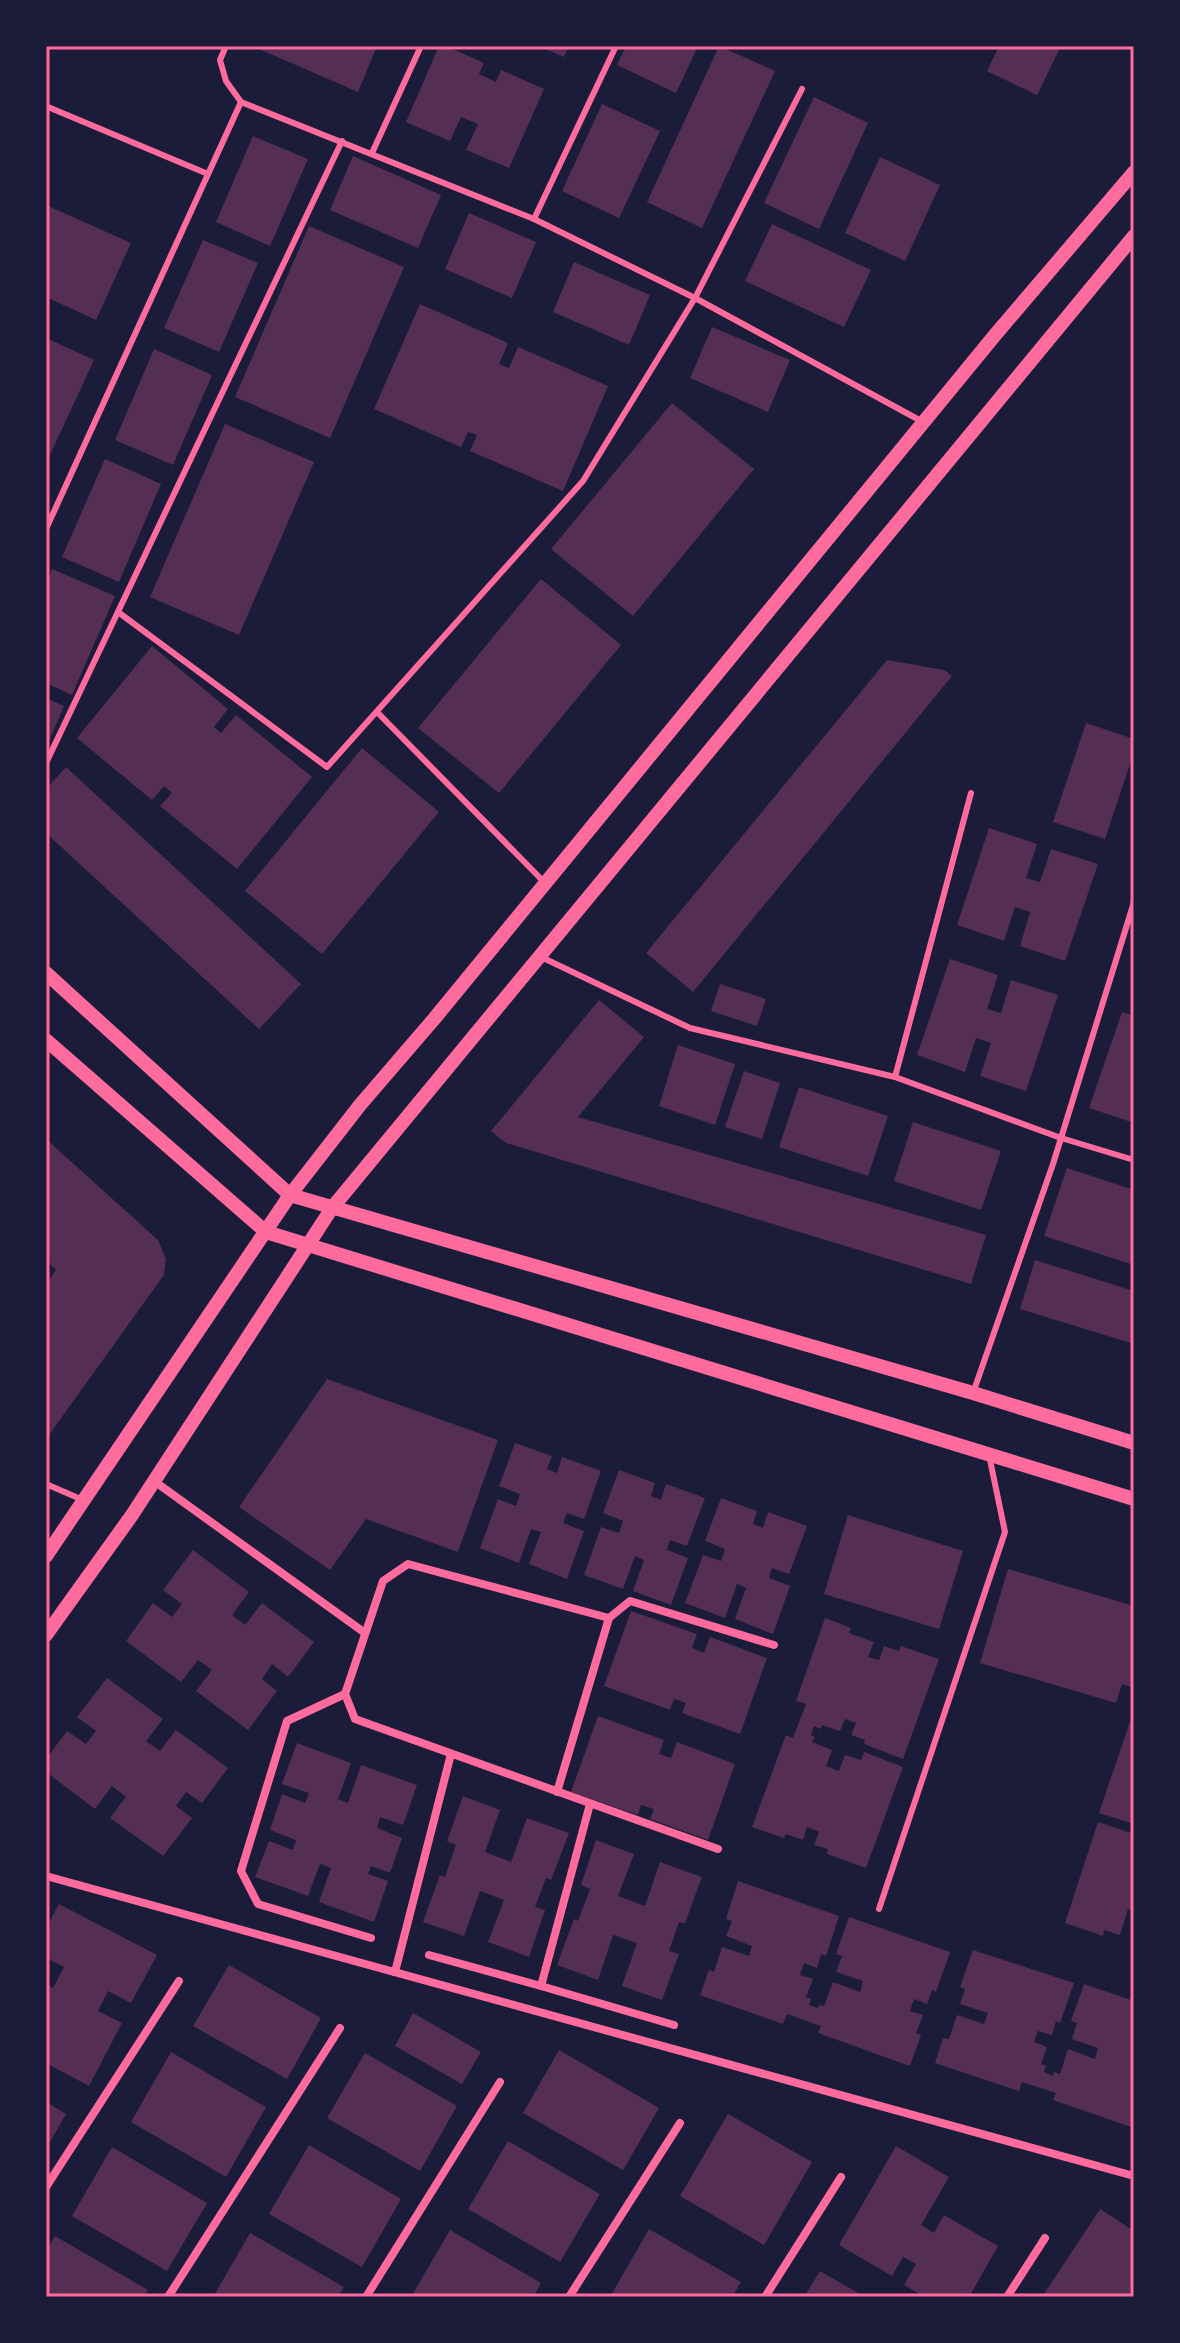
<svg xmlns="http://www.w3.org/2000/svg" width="1180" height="2343" viewBox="0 0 1180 2343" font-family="Cabin,sans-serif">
<rect width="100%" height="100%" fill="#1b1b3a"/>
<!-- building -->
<g fill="#542f53">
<polygon points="252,46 377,46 358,92"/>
<polygon points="439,46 446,46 484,63 479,74 496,82 501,70 544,89 509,168 466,150 478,124 461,117 450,141 406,122"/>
<polygon points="538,46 569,46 564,57"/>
<polygon points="626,46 698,46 676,93 617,65"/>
<polygon points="719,46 775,71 702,228 647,202"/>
<polygon points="999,46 1061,46 1037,95 987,71"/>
<polygon points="814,97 868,123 819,229 764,203"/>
<polygon points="602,104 660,131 619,218 562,191"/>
<polygon points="253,136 308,159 270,246 216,222"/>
<polygon points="353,156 441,195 418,248 330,210"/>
<polygon points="880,157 940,185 905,261 845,233"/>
<polygon points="46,205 131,243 96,320 46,297"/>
<polygon points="469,213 536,242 512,298 445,269"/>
<polygon points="772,224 871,270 844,327 745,281"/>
<polygon points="309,226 404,267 330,438 235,397"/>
<polygon points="203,240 258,263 219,352 164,328"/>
<polygon points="574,262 650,295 629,345 553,312"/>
<polygon points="420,304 508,343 499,364 509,368 518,347 608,386 563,491 470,451 477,435 468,432 461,447 374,409"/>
<polygon points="712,327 790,360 768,412 690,378"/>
<polygon points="46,338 94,360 49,457 46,456"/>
<polygon points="154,349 212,375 173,465 115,440"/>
<polygon points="672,403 754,469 633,616 551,549"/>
<polygon points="225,424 314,462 239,635 150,597"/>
<polygon points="105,459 161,484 119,582 62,557"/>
<polygon points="52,569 115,596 72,695 46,683 46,584"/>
<polygon points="541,579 621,645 499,793 418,728"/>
<polygon points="152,646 228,709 214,727 221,733 236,715 312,777 237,869 160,806 172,793 164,786 152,800 77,738"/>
<polygon points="887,660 944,670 952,676 693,992 646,953"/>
<polygon points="46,698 64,706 46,748"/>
<polygon points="1086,723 1134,739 1134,752 1105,839 1053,822"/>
<polygon points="362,748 439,812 322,954 245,891"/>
<polygon points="66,767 301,984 259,1029 46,833 46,789"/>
<polygon points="989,828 1037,844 1026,878 1040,882 1051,849 1098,864 1065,961 1020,946 1030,912 1015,907 1004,941 957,925"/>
<polygon points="950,959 998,975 987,1009 1001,1013 1011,980 1058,995 1026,1091 980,1076 991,1043 976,1038 965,1072 917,1055"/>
<polygon points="720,984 766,999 757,1026 711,1011"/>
<polygon points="599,1000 644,1037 578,1117 986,1235 971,1284 506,1143 491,1131"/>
<polygon points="1122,1012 1134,1016 1134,1123 1089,1108"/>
<polygon points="678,1045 735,1064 715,1125 659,1106"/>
<polygon points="744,1071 780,1083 762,1139 725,1127"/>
<polygon points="799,1087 888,1116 868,1176 779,1147"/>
<polygon points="913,1122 1001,1151 981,1210 894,1181"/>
<polygon points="46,1139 158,1240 166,1259 164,1275 46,1439 46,1284 56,1270 46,1260"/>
<polygon points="1067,1168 1134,1190 1134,1265 1044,1236"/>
<polygon points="1035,1260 1134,1291 1134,1344 1020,1309"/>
<polygon points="327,1379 498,1440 458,1552 366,1519 330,1570 239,1507"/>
<polygon points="515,1443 552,1456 547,1469 557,1473 562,1457 601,1471 584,1519 567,1513 563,1523 584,1531 567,1579 529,1564 541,1532 531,1529 519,1563 480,1548 498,1499 516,1506 520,1494 499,1486"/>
<polygon points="619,1470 655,1483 651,1496 661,1500 666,1484 705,1498 687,1546 670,1540 667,1550 688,1558 671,1605 633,1591 644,1560 635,1556 623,1589 584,1575 601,1527 619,1533 623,1521 603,1513"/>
<polygon points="721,1498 757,1511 753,1524 763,1528 768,1512 807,1526 789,1574 772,1568 769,1578 790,1586 773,1634 735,1619 746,1588 737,1584 725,1618 685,1603 703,1555 721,1561 725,1549 705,1541"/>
<polygon points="848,1515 963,1551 939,1629 824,1594"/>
<polygon points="193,1550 249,1592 232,1615 245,1625 262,1603 314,1642 288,1677 272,1664 262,1679 277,1691 248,1730 196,1691 212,1670 198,1660 181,1682 126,1641 153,1603 172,1617 182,1604 163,1590"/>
<polygon points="1008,1569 1134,1606 1134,1688 1122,1684 1116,1703 980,1663"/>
<polygon points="631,1611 697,1634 692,1648 704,1653 710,1637 767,1658 740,1734 682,1713 686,1703 674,1699 670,1710 604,1686"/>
<polygon points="825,1618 851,1628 849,1633 874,1642 868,1657 879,1660 884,1646 899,1651 901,1646 939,1659 903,1759 864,1744 865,1740 851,1735 856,1723 845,1719 840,1731 822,1725 821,1729 814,1726 811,1735 815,1737 812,1742 832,1750 826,1766 839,1771 845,1755 861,1760 864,1752 903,1767 866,1868 827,1854 828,1849 814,1845 819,1832 807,1827 803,1840 786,1834 784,1838 752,1827 786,1735 793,1738 806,1704 796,1701"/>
<polygon points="107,1678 163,1719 146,1741 160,1751 176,1730 228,1768 202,1803 186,1792 176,1806 192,1818 163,1856 110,1818 126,1797 112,1786 95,1809 46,1772 46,1759 67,1731 86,1744 96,1731 77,1717"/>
<polygon points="1134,1710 1134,1824 1099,1813"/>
<polygon points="598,1716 664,1740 659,1754 671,1758 677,1742 735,1764 708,1840 650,1819 654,1809 641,1805 638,1815 571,1792"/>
<polygon points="297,1743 351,1763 338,1799 348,1803 361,1765 417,1785 403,1825 380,1817 377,1828 402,1838 390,1873 371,1866 368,1874 388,1881 374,1922 319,1902 331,1868 320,1864 308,1896 255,1877 269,1841 293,1850 296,1840 270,1830 282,1794 305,1803 309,1793 282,1784"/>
<polygon points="463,1796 500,1810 485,1852 511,1862 527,1818 569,1833 551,1880 546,1878 535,1907 545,1910 529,1957 488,1942 504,1900 480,1891 464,1936 423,1922 440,1875 445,1877 456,1845 447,1841"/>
<polygon points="1098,1822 1134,1834 1134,1911 1128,1909 1120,1935 1104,1930 1103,1936 1065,1923"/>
<polygon points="596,1840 634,1854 618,1896 645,1906 660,1862 702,1877 685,1923 679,1922 669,1951 679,1954 662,2000 622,1986 637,1943 613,1935 598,1980 557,1965 574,1919 578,1921 590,1889 581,1885"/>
<polygon points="738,1881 839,1916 826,1956 821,1954 817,1968 804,1963 800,1975 813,1979 806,1997 811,1999 809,2005 818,2008 819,2005 824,2006 833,1982 860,1992 863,1981 836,1972 842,1956 836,1954 849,1917 950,1952 936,1992 932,1990 927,2004 914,1999 910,2011 923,2015 916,2033 921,2035 910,2066 818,2033 821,2026 787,2014 783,2024 700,1995 709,1970 714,1972 722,1947 749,1956 752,1946 726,1936 732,1921 726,1919"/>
<polygon points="59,1904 157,1955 131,2003 108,1991 98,2011 122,2023 89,2086 46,2063 46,1984 53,1988 64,1967 46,1958 46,1928"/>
<polygon points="973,1950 1074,1983 1060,2023 1056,2021 1052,2035 1038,2031 1034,2042 1047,2047 1041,2064 1046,2066 1044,2072 1053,2076 1054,2072 1060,2074 1068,2049 1095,2059 1098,2048 1072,2039 1077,2023 1071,2021 1084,1984 1134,2001 1134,2128 1053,2100 1056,2093 1022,2082 1019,2091 935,2063 943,2038 949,2039 957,2015 984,2024 988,2013 960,2004 965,1989 960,1987"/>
<polygon points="229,1965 321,2018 287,2079 193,2026"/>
<polygon points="413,2013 481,2052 462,2084 395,2046"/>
<polygon points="559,2050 659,2108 623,2170 523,2113"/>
<polygon points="171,2052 266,2107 226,2177 131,2122"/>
<polygon points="365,2053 457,2106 420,2171 327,2118"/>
<polygon points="46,2102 66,2114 46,2149"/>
<polygon points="728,2114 812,2162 764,2245 680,2196"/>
<polygon points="508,2141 600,2194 560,2262 468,2209"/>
<polygon points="309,2145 401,2199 362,2267 269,2214"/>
<polygon points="896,2146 949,2177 921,2225 934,2233 944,2215 998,2246 969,2297 925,2297 904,2285 916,2264 903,2257 892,2276 839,2245"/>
<polygon points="112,2147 207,2203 167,2271 72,2216"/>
<polygon points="1100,2209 1134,2231 1134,2297 1042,2297"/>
<polygon points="649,2229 741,2282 732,2297 610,2297"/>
<polygon points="450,2230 541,2283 533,2297 411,2297"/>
<polygon points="250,2233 344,2287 338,2297 213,2297"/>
<polygon points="55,2236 148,2290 144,2297 46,2297 46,2251"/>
<polygon points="820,2271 865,2297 804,2297"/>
</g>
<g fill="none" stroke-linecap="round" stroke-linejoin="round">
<!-- service -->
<g stroke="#ff6b9d" stroke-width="6">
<polyline points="226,46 220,60 226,81 241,102 534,219"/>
<polyline points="616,46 534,219 695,298 923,422"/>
<polyline points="46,109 48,107 208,174"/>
<polyline points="372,153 421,46"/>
<polyline points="46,529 241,102"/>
<polyline points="118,612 327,767 583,481 695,298 802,89"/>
<polyline points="377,712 545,883"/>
<polyline points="46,763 342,141"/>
<polyline points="539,956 690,1028 895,1077 1061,1138 1134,1160"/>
<polyline points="895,1077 971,793"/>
<polyline points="973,1393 1053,1164 1134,902"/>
<polyline points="46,1484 83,1500"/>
<polyline points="879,1909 1005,1532 989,1455"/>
</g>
<!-- minor -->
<g stroke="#ff6b9d" stroke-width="8">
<polyline points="154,1481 365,1633"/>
<polyline points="345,1694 287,1721 241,1871 258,1904 371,1938"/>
<polyline points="557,1792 609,1618"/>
<polyline points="718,1849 355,1719 345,1694 383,1581 408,1564 609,1618 630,1601 774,1645"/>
<polyline points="46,1876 1134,2176"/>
<polyline points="429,1955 541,1986 590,1804"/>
<polyline points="395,1972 451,1754"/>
<polyline points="541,1986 674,2025"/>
<polyline points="46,2187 179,1981"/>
<polyline points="168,2297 340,2028"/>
<polyline points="366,2297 500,2082"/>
<polyline points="569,2297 680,2123"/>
<polyline points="765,2297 841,2177"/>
<polyline points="1007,2297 1045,2238"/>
</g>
<!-- tertiary -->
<g stroke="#ff6b9d" stroke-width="14">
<polyline points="46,973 290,1195 973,1393 1134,1443"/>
<polyline points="46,1040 266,1232 1134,1499"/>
<polyline points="46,1556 290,1195 360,1105 434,1019 995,335 1134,172"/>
<polyline points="46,1635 132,1515 332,1208 1134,236"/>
</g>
</g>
<!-- border -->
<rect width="1180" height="2343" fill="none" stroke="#1b1b3a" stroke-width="96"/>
<rect x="48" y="48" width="1084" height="2247" fill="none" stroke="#ff6b9d" stroke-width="3"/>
</svg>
